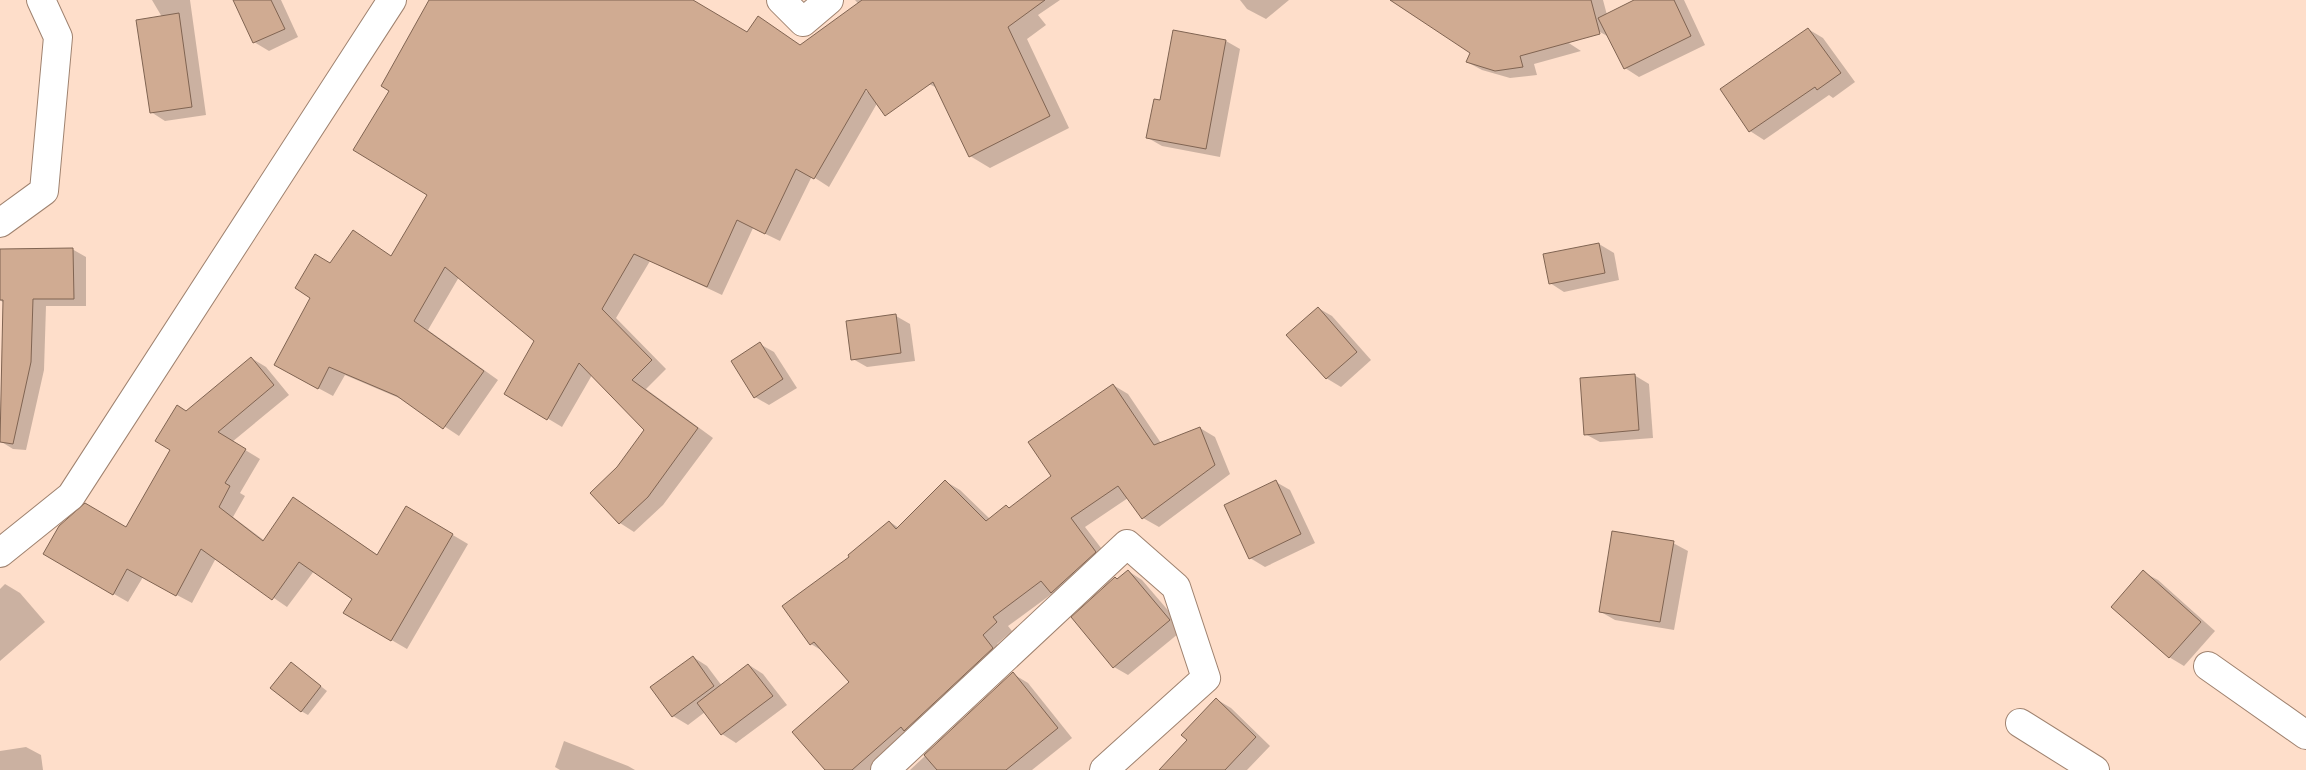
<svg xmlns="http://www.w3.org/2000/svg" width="2306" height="770" viewBox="0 0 2306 770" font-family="'PT Sans Narrow',sans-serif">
<rect width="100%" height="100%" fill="#fedeca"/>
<!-- shadow -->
<g fill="#0003">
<polygon points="152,0 190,0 206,115 165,121 151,112 162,17"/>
<polygon points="234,0 281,0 298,37 269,51 254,42"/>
<polygon points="438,0 690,0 747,33 758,17 879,100 829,187 812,176 780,241 753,228 722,295 650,261 616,318 666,369 646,389 713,438 663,505 634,532 620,523 617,468 646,429 592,375 562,427 505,393 536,341 459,277 428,330 498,380 459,436 406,401 345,375 333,396 290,373 353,232 392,257 429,194 391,91"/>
<polygon points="855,0 1060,0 1038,15 1046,25 1027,39 1069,128 990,168 970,156 937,88 929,84"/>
<polygon points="1240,0 1289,0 1266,19 1247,9"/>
<polygon points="1425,0 1503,0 1581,51 1534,64 1537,75 1510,78 1482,70 1467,62 1471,53"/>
<polygon points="1565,0 1603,0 1607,15 1637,0 1684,0 1705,45 1639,77 1625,68 1609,37 1600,32"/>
<polygon points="1808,29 1823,38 1855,82 1833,98 1829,95 1764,140 1750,131"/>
<polygon points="1174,31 1226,41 1240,49 1220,157 1162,146 1148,138 1161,101"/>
<polygon points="1599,244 1614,253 1619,280 1564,292 1550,283"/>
<polygon points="72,249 86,257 86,306 46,306 44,370 26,450 13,449 0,441 4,303 0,300 0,250"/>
<polygon points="1318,308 1332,316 1371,360 1341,387 1326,378"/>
<polygon points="896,316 910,324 915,361 867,367 853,359"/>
<polygon points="760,344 774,352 797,388 769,405 755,397"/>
<polygon points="251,358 266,367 289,395 232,442 260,459 240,493 245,496 233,517 265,541 293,498 379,556 407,508 468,544 407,649 345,613 354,598 314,571 287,607 216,558 192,603 143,577 128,602 44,554 126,529 171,449 186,412"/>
<polygon points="1634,375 1649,384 1653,438 1600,442 1585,434"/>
<polygon points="1113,385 1128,394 1161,443 1200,428 1215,437 1230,474 1159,527 1143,518 1128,498 1085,527 1111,561 1067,601 1053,593 1008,626 1012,631 997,644 1008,657 888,770 827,770 851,682 824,652 811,644 851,557 890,522 899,528 945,481 960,490 990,519 1010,509 1052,476"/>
<polygon points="1276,482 1290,490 1315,543 1265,567 1250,558"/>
<polygon points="1673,543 1688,551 1674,630 1615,620 1601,612"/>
<polygon points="1128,571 1142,580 1184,629 1128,675 1114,667 1118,580"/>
<polygon points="2143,572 2158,580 2215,631 2184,666 2169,657"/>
<polygon points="5,584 20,593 45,622 0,661 0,589"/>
<polygon points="693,657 707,666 722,686 749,665 763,674 787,705 736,743 722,734 705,712 688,725 673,716"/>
<polygon points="291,663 327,691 308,715 301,711"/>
<polygon points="1013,674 1028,683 1072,738 1032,770 910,770"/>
<polygon points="1216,699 1231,708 1270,746 1247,770 1160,770 1189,740"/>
<polygon points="564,741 628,766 635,770 560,770 555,767"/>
<polygon points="26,747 41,755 43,770 0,770 0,751"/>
</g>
<!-- building -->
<g fill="#d0ab92" stroke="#806452">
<polygon points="233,0 271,0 285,29 253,43"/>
<polygon points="429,0 693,0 747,32 758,16 800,45 862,0 1045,0 1008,27 1050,116 969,157 933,82 885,116 866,89 814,179 796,169 765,234 737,220 707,287 634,254 602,309 652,360 632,380 698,428 648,497 619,524 590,493 617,467 644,430 579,363 547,420 504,394 534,341 445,267 414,321 484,371 443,429 397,396 329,367 318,389 274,365 310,298 295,288 315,254 330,263 353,230 391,256 427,195 353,150 389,91 381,86"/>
<polygon points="1390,0 1591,0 1600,34 1520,56 1523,67 1495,71 1466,62 1470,53"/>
<polygon points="1634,0 1674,0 1691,36 1624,69 1598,18"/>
<polygon points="179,13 192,107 150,113 136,20"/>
<polygon points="1808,28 1841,73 1817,90 1815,87 1749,132 1720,89"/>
<polygon points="1173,30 1226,40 1206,149 1146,138 1154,99 1160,100"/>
<polygon points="1599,243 1605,273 1549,284 1543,254"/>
<polygon points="73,248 74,299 33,299 31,362 13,444 0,442 3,300 0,300 0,249"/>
<polygon points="1318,307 1357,352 1326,379 1286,335"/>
<polygon points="896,314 901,353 851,360 846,321"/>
<polygon points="760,342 783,379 754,398 731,361"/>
<polygon points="251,357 274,385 218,432 246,449 225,483 230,486 219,507 263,541 293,497 377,555 406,506 453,534 391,641 343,613 352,599 299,562 272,600 201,549 176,596 127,569 113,595 43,554 59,526 85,503 126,527 170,450 155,441 177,405 186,411"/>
<polygon points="1635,374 1639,430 1584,435 1580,378"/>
<polygon points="1113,384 1154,445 1200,427 1215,465 1142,519 1118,486 1071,518 1096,552 1051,593 1041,581 993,617 997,622 983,635 993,648 904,731 901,727 852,770 825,770 792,732 849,682 814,642 810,645 782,606 849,557 848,555 889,521 896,529 945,480 986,521 1006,505 1009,508 1051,476 1028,442"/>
<polygon points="1276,480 1301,534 1249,559 1224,505"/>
<polygon points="1612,531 1674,541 1660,622 1599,612"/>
<polygon points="1128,570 1170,620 1113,668 1071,617 1115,577 1117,579"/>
<polygon points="2143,570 2201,622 2169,658 2111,607"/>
<polygon points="693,656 714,686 672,717 650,687"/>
<polygon points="291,662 321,686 301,712 270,688"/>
<polygon points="748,664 773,696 721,735 697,703"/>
<polygon points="1013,672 1058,728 1006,770 937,770 924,755"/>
<polygon points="1216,698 1256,737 1225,770 1159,770 1187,740 1181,735"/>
</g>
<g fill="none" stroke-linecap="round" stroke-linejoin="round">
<defs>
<g id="minor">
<polyline points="781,0 803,22 829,0"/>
<polyline points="0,223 44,191 58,37 41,0"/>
<polyline points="0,553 71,496 392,0"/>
<polyline points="2208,666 2306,735"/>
<polyline points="2020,723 2095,770"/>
<polyline points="885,770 1127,544 1176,587 1206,678 1104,770"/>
</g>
</defs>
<!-- minor casing -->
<use href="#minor" stroke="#9f826f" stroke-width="30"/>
<!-- minor -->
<use href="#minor" stroke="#fff" stroke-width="28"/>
</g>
</svg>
